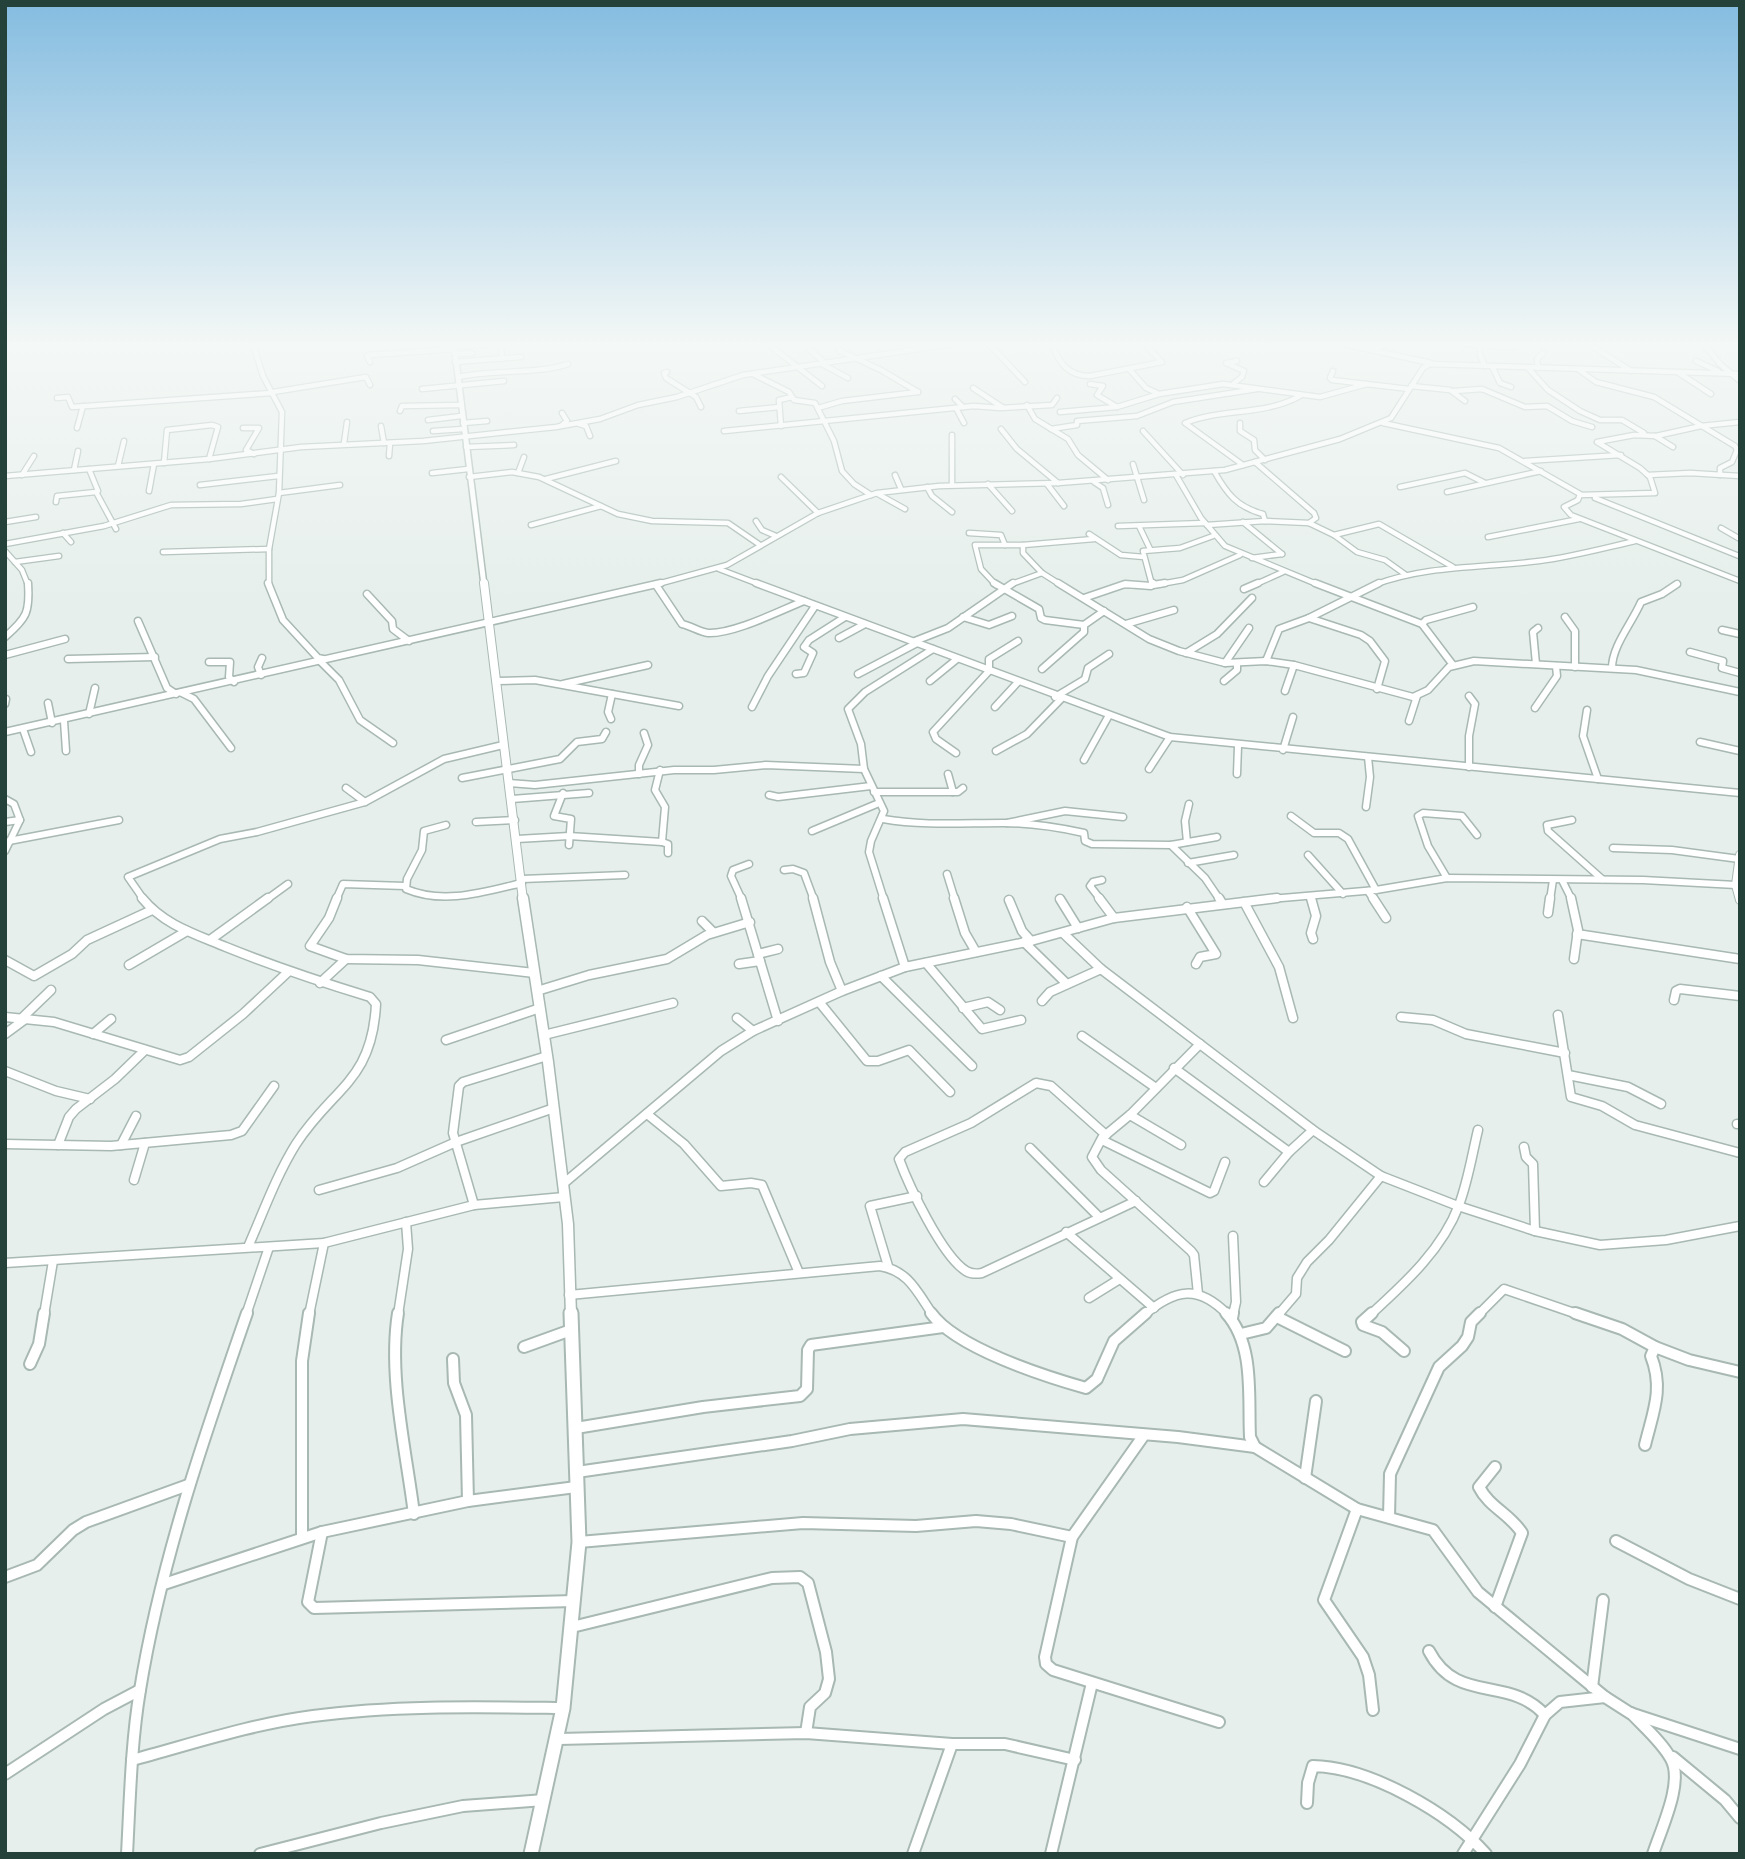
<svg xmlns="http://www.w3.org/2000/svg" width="1745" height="1859" viewBox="0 0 1745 1859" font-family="'Alegreya Sans',sans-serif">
<rect width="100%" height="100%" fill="#e6efeb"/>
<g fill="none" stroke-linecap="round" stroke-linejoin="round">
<defs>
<g id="minor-far3">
<polyline points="253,344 263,376 282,412 279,493 269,549 269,585"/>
<polyline points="768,344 822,386"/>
<polyline points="837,344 840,351 881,370 918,392"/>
<polyline points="989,344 1025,382"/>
<path d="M1052,344C1059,363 1068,376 1090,376L1162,362L1149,349V344"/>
<polyline points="1343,344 1431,363"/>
<polyline points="1462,344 1515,347"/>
<polyline points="1589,344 1631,371"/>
<polyline points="1704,344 1720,364 1740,381"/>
<polyline points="501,345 502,359"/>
<polyline points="455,346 484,345"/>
<polyline points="1480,346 1480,355 1485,366"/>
<polyline points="809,349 825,363"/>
<polyline points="1375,350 1384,344"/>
<polyline points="455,354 472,353"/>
<polyline points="1696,361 1718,371"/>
<polyline points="370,362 367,356 369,355 455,349"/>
<polyline points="455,362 521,357"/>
<polyline points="822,364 848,378"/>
<polyline points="1492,366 1500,383 1511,387"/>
<polyline points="1528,368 1548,390 1580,411 1600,420 1622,420 1644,433"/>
<polyline points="1538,368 1537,359 1543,353"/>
<polyline points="1130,370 1146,388 1157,393"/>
<polyline points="1579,370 1596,382 1654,397 1735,446 1737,450 1732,462 1720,468 1720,475"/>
<polyline points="1333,371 1330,378 1332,380 1409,389"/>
<polyline points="667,372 664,373 666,378 696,397 701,407"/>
<polyline points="1679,373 1711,394"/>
<polyline points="753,374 789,392 794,400 815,403 834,441 842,471 854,484 871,495"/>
<path d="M459,377C494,369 534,375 568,364"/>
<polyline points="1234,383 1242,377 1244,371 1226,363 1237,361"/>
<polyline points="1090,384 1103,386 1097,395 1117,407"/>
<polyline points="1411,386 1450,390 1465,401"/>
<polyline points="973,388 1002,407"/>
<polyline points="422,389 504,381"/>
<polyline points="1454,391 1482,389 1525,407 1547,406 1572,421 1592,427"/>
<polyline points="273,392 366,377 370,385"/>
<polyline points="57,398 68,397 72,407 272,393"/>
<polyline points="955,399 963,407"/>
<polyline points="1027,405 1035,419 1068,439 1078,455 1108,480"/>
<polyline points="818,408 842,401 918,392"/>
<polyline points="956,408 964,423"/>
<polyline points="400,411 402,406 460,405"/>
<polyline points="739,411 779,407"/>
<polyline points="1060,412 1117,407 1159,394 1223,384 1320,397 1367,384"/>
<polyline points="562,413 567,421 562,425"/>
<polyline points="428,420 461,416"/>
<polyline points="463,423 487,421"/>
<polyline points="1240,423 1240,431 1254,440 1255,450 1265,460"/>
<polyline points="1383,423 1499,448 1580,494 1578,500 1564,507 1571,515 1740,581"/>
<polyline points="579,424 586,426 590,436"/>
<polyline points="381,426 384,443"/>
<polyline points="781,426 779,400 792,397"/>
<polyline points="77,428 83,406"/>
<polyline points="243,428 259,428 246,450 254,454"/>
<polyline points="1001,429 1017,449 1058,483"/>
<polyline points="1051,429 1077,425 1077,421 1137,416 1173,402 1257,389"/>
<polyline points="433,431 463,429"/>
<polyline points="724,431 974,406 1000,408 1052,405 1057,398"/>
<polyline points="1143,431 1183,475"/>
<polyline points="952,435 952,485"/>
<polyline points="1655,436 1673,447"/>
<polyline points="344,443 347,422"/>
<polyline points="466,447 514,445"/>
<polyline points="389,456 390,443"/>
<polyline points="1525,461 1621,455"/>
<polyline points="1255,462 1314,513 1316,518 1309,523"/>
<polyline points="164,463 167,430 212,425 218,427 209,459"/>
<polyline points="1133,464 1144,500"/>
<path d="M1243,465L1185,423C1222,408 1264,416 1300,396"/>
<polyline points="118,466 124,441"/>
<polyline points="89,469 98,491 96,492 116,529"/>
<polyline points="74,470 78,451"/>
<path d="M1214,471C1227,494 1237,507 1263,514L1265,521"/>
<polyline points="432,473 468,469"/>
<polyline points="518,473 524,457"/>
<polyline points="22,475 34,456"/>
<polyline points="895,475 901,489"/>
<polyline points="1176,475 1201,518 1225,546 1319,585"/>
<polyline points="1648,475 1690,473 1740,476"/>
<polyline points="5,476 209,459 301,447 423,441 556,427 600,419 638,405 677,397 743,375 952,344"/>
<polyline points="469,477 512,472 539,477 618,514 652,521 728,523 760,545"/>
<polyline points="781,477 818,513"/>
<polyline points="546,479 616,461"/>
<polyline points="1094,482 1103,488 1108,505"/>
<polyline points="988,484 1012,511"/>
<polyline points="1047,484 1064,506"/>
<polyline points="200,485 278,476"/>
<polyline points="927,487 932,496 952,512"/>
<polyline points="1400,487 1465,473 1485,483"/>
<polyline points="149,491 154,464"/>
<polyline points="1447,492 1541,471"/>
<polyline points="279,493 340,485"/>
<polyline points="878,494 905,509"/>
<polyline points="1580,495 1655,493 1650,477 1640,468 1597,442 1634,435 1656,436 1701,426 1740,422"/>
<polyline points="1595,498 1739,556"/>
<polyline points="56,502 57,496 96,492"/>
<polyline points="756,521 762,530 776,536"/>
<polyline points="5,522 36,517"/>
<polyline points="1243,522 1282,554"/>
<polyline points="531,525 601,506"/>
<polyline points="1207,525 1265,521 1309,523 1334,535 1357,552 1385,560 1406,575"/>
<polyline points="1118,526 1205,523"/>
<polyline points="1139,526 1150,549"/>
<polyline points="1721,528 1740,539"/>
<polyline points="63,533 71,542"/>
<polyline points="969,533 1001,535 1005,545"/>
<polyline points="1089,534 1121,555 1144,557"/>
<polyline points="1334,535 1379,524 1453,567"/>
<polyline points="1488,537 1579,519"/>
<polyline points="5,544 104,526 171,505 241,504 277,499"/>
<polyline points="1023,545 1023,553 1042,573 1061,585"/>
<polyline points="5,551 22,570 28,585"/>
<polyline points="163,552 269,549"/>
<polyline points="1252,558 1282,554"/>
<polyline points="15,562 59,556"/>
<polyline points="719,569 761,585"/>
<polyline points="654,585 727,565 818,513 877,493 939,486 1058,483 1225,470 1340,439 1391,418 1423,368 1430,364 1740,374"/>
<polyline points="996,585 981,569 975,545 1023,545 1094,539"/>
<polyline points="1009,585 1042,573"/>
<polyline points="1123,585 1134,585"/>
<polyline points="1152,585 1143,551 1180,548 1213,536"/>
<polyline points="1155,585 1183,580 1240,555"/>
<polyline points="1254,585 1283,572"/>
<path d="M1374,585C1427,565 1484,568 1539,561C1571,557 1604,548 1635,541"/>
</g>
<g id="minor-far2">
<polyline points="268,583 283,620 318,658 323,659"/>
<polyline points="756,583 1170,737 1740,793"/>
<polyline points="994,583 1039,609 1041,618 1045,620 1084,625"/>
<polyline points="1058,583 1149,639 1179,651 1225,663 1266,661 1294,665 1413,697 1428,690 1449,667 1474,661 1636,670 1740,692"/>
<polyline points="1315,583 1422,624 1453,665"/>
<path d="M656,585L682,624C691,626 700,632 708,633C734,634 779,611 804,601"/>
<polyline points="1153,585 1165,583"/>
<polyline points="1244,589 1258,583"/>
<polyline points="367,594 392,621 393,629 409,641"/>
<polyline points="1084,598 1125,584 1151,586 1153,583"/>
<polyline points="963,617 989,625 1012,616"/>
<polyline points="1565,617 1575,631 1575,667"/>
<polyline points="1309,618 1361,635 1370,641 1385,661 1377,689"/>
<polyline points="138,621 167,688 176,694"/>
<polyline points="1126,624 1174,610"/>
<polyline points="1422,624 1426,620 1473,607"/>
<polyline points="1722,630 1740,634"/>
<path d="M5,637C27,618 30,612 28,583"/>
<polyline points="839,638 865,624"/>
<polyline points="915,641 948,628 1013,583"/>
<polyline points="1690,652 1723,661 1722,668 1740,673"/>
<polyline points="1186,653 1217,634 1252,598"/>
<polyline points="5,655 65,639"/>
<polyline points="68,659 155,657"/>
<polyline points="320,661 339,680 360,720 393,743"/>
<polyline points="1266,661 1279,629 1309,618 1379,583"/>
<polyline points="209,662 230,662 229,677 234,682"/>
<polyline points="1225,663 1249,628"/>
<polyline points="1536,664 1533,632 1538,628"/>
<path d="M1612,668C1612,646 1632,623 1641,602L1662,594L1677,584"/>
<polyline points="1042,669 1084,632 1084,625 1104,611"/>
<polyline points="796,674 804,673 813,653 804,647 809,640 845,617"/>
<polyline points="858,674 917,643"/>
<polyline points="261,675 258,667 262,658"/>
<polyline points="496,681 535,680 679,706"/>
<polyline points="930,681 957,659"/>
<polyline points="1224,681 1237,670 1237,663"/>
<polyline points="563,684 648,665"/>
<polyline points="1285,691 1294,665"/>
<polyline points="182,693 194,699 231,748"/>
<polyline points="1469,696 1475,704 1469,736 1469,767"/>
<polyline points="1055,697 1085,679 1088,668 1109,654"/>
<polyline points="48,703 52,723"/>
<polyline points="5,704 6,699"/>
<polyline points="752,707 768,676 815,606"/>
<polyline points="995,707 1018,682"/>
<polyline points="1535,708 1557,676 1556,666"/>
<polyline points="1587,710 1583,736 1598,779"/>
<polyline points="89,714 95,688"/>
<polyline points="611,719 608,712 612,694"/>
<polyline points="64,721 66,751"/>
<polyline points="1409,721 1417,696"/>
<polyline points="23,729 31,752"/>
<polyline points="5,732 661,583"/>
<polyline points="1700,742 1740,751"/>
<polyline points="1283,750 1293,717"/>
<polyline points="996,751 1027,734 1061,699"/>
<polyline points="956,753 936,739 933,732 989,671 989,659 1018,641"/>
<polyline points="1084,760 1108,717"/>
<polyline points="1149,769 1170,737"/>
<polyline points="660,770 655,790 665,807 662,842"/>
<polyline points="639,774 639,765 648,745 644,733"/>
<polyline points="948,774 953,792"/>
<polyline points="1237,774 1238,746"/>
<polyline points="462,778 560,759 577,742 602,739 606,732"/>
<polyline points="509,783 535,785 674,770 714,770 766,765 864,769"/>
<polyline points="346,788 365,802"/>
<polyline points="874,792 958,792 963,788"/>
<polyline points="563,793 554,816 571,819 569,845"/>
<polyline points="769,795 778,797 871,786"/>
<polyline points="5,799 14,804 20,820 5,851"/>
<polyline points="512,799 589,793"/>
<polyline points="1366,807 1370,777 1368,757"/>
<polyline points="1291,816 1314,833 1339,833 1348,839 1376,890"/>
<path d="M883,819C923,826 962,823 1003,823C1030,823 1057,827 1084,833L1085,841L1092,844L1171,845L1217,837"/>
<polyline points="1572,820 1547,825 1548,831 1602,879"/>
<polyline points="5,822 20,820"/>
<polyline points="476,822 515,820"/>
<polyline points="1007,823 1065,811 1123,817"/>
<path d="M446,825L424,831L422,850L407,879L406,889C444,905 483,892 522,883"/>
<polyline points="812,831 879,803"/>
<polyline points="517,839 569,836 662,842 668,844 668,853"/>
<polyline points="9,841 119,820"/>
<polyline points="1187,842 1185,821 1189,804"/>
<polyline points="1171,845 1205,878 1220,900"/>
<polyline points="1613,848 1672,850 1739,859"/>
<polyline points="1308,855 1343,894"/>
<polyline points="1188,863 1234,855"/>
<polyline points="784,870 793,869 804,873 814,900"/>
<polyline points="947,874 955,900"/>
<polyline points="1447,878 1428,846 1418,816 1423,813 1462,816 1477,835"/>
<polyline points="522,879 625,875"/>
<polyline points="1562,880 1572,900"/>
<polyline points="1368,891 1374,900"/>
<polyline points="1311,897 1312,900"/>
<polyline points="144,900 128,877 220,839 257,832 365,802 444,759 503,745"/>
<polyline points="266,900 288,884"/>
<polyline points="336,900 343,884 405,886"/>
<polyline points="742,900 731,876 733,870 749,864"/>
<polyline points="884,900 869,852 871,841 884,811 864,769 861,744 848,709 865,692 933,649"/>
<polyline points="1101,900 1090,886 1093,882 1102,880"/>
<polyline points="1257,900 1376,890 1447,878 1643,880 1736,885"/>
<polyline points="1550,900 1553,880"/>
</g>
<g id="minor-far1">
<path d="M142,898C164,925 195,934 226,947C273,966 321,982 370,997L376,1004C372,1082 333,1087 296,1144C276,1176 263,1213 248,1247"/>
<polyline points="337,898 329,918 310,946 346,959 418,960 534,973"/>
<polyline points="741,898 778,1021"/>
<polyline points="813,898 830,962 842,991"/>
<polyline points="883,898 905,967"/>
<polyline points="954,898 965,933 976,952"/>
<polyline points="1099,898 1114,918"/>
<polyline points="1219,898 1222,903"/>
<polyline points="1311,898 1316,916 1311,933 1313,939"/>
<polyline points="1373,898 1386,918"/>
<polyline points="1571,898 1578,930 1574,959"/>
<polyline points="1060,899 1078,928"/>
<polyline points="1009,900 1022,931 1031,941"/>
<polyline points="1244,902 1279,967 1293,1018"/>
<polyline points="1187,907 1216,954 1200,957 1196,964"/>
<polyline points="1548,913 1550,898"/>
<polyline points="702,921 713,932"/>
<polyline points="1063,933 1101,969 1313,1130 1381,1176 1458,1206 1535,1231 1600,1245 1666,1240 1740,1226"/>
<polyline points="1577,934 1740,959"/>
<polyline points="210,940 268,898"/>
<polyline points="1024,942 1067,984"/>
<polyline points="758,954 778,949"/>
<polyline points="5,960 34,976 72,954 87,940 152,910"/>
<polyline points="926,963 982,1029 1021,1020"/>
<polyline points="739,964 760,961"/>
<polyline points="129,965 187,931"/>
<polyline points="881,976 972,1066"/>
<polyline points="320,983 346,959"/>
<polyline points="537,991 589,975 667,959 707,935 750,922"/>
<polyline points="1674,1000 1676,991 1680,989 1740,996"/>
<polyline points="1042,1001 1050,992 1101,969"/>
<polyline points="820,1003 867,1061 878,1061 909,1050 950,1092"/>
<polyline points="963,1008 988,1002 1000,1010"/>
<polyline points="1558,1015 1571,1097 1602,1106 1635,1125 1740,1153"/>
<polyline points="5,1017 54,1022 180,1060 189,1057 243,1014 288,972"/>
<polyline points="1401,1017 1433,1020 1466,1034 1565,1053"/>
<polyline points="737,1018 753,1031"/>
<polyline points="21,1019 51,990"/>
<polyline points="5,1034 24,1020"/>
<polyline points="93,1034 111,1019"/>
<polyline points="544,1035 673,1003"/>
<polyline points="1082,1036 1156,1088"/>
<polyline points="446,1040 540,1008"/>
<polyline points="1174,1068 1289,1152"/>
<polyline points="5,1071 56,1091 90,1099"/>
<polyline points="1568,1075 1628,1087 1661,1104"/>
<polyline points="647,1114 684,1144 721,1186 751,1183 762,1185 799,1273"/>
<polyline points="1130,1115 1181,1145"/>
<polyline points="1737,1124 1740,1124"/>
<path d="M1106,1135L1051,1086L1036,1083L971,1123L905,1152L899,1159C909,1186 942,1256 966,1271C971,1274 977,1274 982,1273L1136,1201"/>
<polyline points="1102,1140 1210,1193 1214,1191 1225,1162"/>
<polyline points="5,1144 111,1146 231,1135 242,1131 274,1086"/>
<polyline points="58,1145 69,1117 76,1109 115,1079 145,1050"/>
<polyline points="121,1145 136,1116"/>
<polyline points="1524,1147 1526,1157 1533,1164 1535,1231"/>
<polyline points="1030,1148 1099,1217"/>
<polyline points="134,1180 145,1143"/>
<polyline points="1264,1182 1289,1152 1313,1130"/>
<polyline points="563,1184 721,1051 753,1031 842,991 905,967 1031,941 1114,918 1277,898"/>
<polyline points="319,1190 397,1168 456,1142 554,1108"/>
<polyline points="474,1205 453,1133 459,1086 463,1082 547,1056"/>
<polyline points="1066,1232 1154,1308"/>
<polyline points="5,1263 324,1243 474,1205 564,1197"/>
<polyline points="888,1266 870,1206 917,1196"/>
<polyline points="1198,1294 1194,1255 1191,1251 1101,1170 1092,1157 1102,1138 1131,1114 1200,1044"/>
<path d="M569,1295L880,1266C909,1271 917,1292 933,1315"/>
<polyline points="1089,1298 1118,1280"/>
<polyline points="44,1315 53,1261"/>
<polyline points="246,1315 269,1247"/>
<polyline points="309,1315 324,1243"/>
<polyline points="398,1315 408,1249 406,1222"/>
<path d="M1144,1315C1175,1289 1198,1284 1228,1315"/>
<polyline points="1233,1315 1236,1302 1233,1236"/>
<polyline points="1278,1315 1296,1294 1297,1278 1307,1262 1329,1240 1381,1176"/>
<path d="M1370,1315C1405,1283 1442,1250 1459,1205C1468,1181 1472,1155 1478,1130"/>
<polyline points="1478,1315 1504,1289 1580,1315"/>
</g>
<g id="minor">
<path d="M398,1313C388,1376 406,1450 414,1514"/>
<path d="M931,1313C956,1348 1044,1376 1086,1388L1097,1379L1114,1341L1146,1313"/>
<path d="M1226,1313C1255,1345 1248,1397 1250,1437L1255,1447L1357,1509L1433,1530L1478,1592L1605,1697L1630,1713L1740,1749"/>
<polyline points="1372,1313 1362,1322 1363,1325 1382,1332 1404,1351"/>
<polyline points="1575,1313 1622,1329 1655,1347 1689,1360 1740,1372"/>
<polyline points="1277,1317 1345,1351"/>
<polyline points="1232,1318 1233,1313"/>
<polyline points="1241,1334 1266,1328 1279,1313"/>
<polyline points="524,1347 571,1330"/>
<polyline points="453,1359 454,1383 466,1415 468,1501"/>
<polyline points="30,1364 39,1344 44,1313"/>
<polyline points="576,1428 703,1407 800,1396 807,1389 808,1350 811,1345 943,1327"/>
<polyline points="1144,1435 1072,1537 1045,1657 1046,1664 1053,1670 1219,1722"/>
<path d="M1645,1445C1653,1412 1664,1389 1651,1356L1655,1347"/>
<path d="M1495,1467L1479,1487C1489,1507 1510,1514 1522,1533L1495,1607"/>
<polyline points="577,1472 792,1441 850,1429 963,1419 1178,1437 1255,1447"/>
<polyline points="1305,1478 1316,1401"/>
<polyline points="1357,1509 1324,1600 1363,1657 1369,1675 1373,1710"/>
<polyline points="1389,1517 1390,1474 1439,1367 1462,1346 1468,1337 1471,1322 1480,1313"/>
<polyline points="322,1532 308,1602 314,1608 574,1601"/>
<polyline points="302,1537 302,1361 309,1313"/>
<polyline points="1616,1541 1689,1579 1740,1599"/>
<polyline points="579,1542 803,1523 916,1526 976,1521 1011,1524 1072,1537"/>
<polyline points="5,1577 37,1565 73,1530 86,1522 188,1485"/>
<polyline points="164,1584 322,1532 468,1501 576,1487"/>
<polyline points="572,1627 772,1578 800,1577 808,1583 826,1652 829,1679 825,1693 810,1707 806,1733"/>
<path d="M1429,1651C1457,1705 1509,1675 1545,1715"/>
<polyline points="1592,1687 1603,1600"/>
<path d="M1631,1713C1644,1727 1662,1742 1671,1759C1684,1782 1661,1829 1653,1854"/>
<polyline points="559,1739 806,1733 952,1744 1005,1744 1075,1760"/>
<polyline points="1673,1757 1725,1800 1740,1818"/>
<path d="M132,1760C192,1744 251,1724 313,1716C396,1705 480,1707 563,1708"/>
<polyline points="5,1774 104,1709 140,1690"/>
<path d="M1307,1803L1308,1783L1313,1766C1370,1767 1449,1813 1486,1854"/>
<path d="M127,1854C130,1799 131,1744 140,1690C161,1561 204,1437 247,1313"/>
<polyline points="260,1854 381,1823 463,1806 544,1800"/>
<polyline points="913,1854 952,1744"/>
<polyline points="1051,1854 1092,1683"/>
<polyline points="1463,1854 1520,1764 1545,1715 1560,1702 1605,1697"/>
</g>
<polyline id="tertiary-far3" points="454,344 484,585"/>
<g id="tertiary-far2">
<polyline points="484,583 523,900"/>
<polyline points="1740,855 1736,885 1740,900"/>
</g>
<polyline id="tertiary-far1" points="523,898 548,1062 568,1224 571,1315"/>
<polyline id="tertiary" points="531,1854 563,1708 579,1542 571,1313"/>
</defs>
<!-- minor-far3 casing -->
<use href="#minor-far3" stroke="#a8b8b2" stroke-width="7"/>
<!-- minor-far2 casing -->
<use href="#minor-far2" stroke="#a8b8b2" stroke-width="9"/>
<!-- minor-far1 casing -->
<use href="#minor-far1" stroke="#a8b8b2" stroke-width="11"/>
<!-- minor casing -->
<use href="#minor" stroke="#a8b8b2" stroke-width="14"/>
<!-- tertiary-far3 casing -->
<use href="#tertiary-far3" stroke="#a8b8b2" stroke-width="8"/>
<!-- tertiary-far2 casing -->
<use href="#tertiary-far2" stroke="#a8b8b2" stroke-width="10"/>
<!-- tertiary-far1 casing -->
<use href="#tertiary-far1" stroke="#a8b8b2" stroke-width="13"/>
<!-- tertiary casing -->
<use href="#tertiary" stroke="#a8b8b2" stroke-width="17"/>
<!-- minor-far3 -->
<use href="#minor-far3" stroke="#fff" stroke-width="4.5"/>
<!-- minor-far2 -->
<use href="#minor-far2" stroke="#fff" stroke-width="6"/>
<!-- minor-far1 -->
<use href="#minor-far1" stroke="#fff" stroke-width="8"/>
<!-- minor -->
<use href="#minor" stroke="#fff" stroke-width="10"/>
<!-- tertiary-far3 -->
<use href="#tertiary-far3" stroke="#fff" stroke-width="5"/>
<!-- tertiary-far2 -->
<use href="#tertiary-far2" stroke="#fff" stroke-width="8"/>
<!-- tertiary-far1 -->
<use href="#tertiary-far1" stroke="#fff" stroke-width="10"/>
<!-- tertiary -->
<use href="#tertiary" stroke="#fff" stroke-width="13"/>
</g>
<!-- sky -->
<linearGradient id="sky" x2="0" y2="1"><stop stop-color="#84bce0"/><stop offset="0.57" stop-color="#f4f8f6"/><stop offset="1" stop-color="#f4f8f6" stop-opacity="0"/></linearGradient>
<rect width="1745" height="604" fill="url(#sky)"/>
<!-- border -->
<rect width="1745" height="1859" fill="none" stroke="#24423a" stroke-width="14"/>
</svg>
